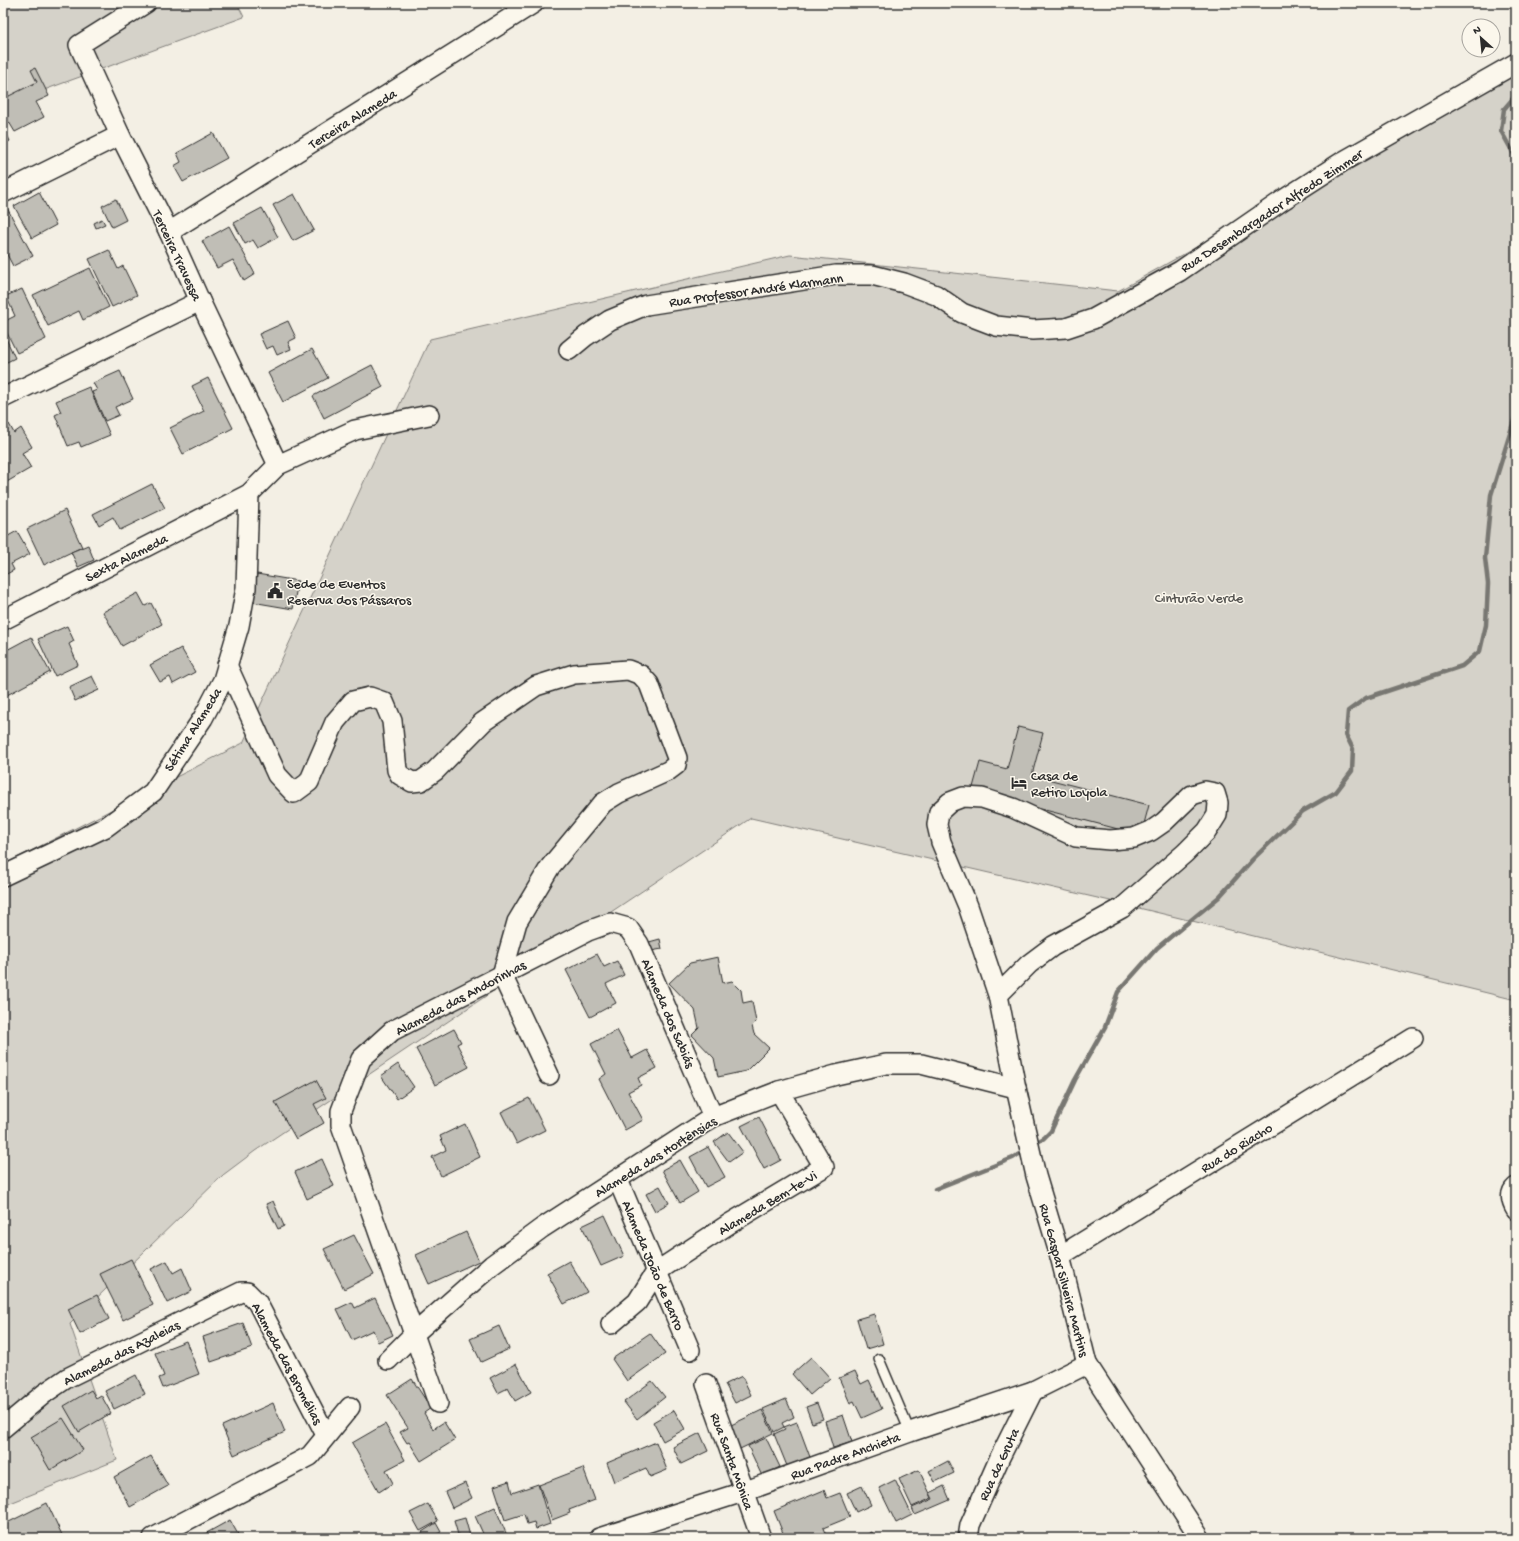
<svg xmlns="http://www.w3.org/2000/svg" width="1519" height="1541" viewBox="0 0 1519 1541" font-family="'Gochi Hand',sans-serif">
<rect width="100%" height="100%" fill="#f3efe4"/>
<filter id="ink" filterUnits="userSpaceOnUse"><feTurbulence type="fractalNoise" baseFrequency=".025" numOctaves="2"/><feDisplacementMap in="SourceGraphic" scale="8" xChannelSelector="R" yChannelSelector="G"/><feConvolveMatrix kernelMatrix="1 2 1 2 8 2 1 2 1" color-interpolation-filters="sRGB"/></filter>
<g filter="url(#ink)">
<!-- green -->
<g fill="#d5d2c9" stroke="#807e7a">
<polygon points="3,3 237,3 244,17 3,105"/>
<polygon points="1516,68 1516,1000 1106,900 751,818 255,1151 223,1175 70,1324 117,1460 3,1506 3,865 243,743 430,339 790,255 1118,291"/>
</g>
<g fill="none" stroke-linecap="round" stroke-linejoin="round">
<!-- stream -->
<g stroke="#787772" stroke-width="4.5">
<polyline points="1516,95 1504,109 1501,131 1516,158"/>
<polyline points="1033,1145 1044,1138 1051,1131 1075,1080 1105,1027 1118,992 1157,948 1219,897 1253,859 1303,811 1336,792 1352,771 1353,749 1346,735 1348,711 1366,698 1462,666 1480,651 1486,625 1488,584 1485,558 1491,495 1516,414"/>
<polyline points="935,1189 1013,1158 1025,1150"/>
</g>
</g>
<!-- building -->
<g fill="#c0beb6" stroke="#2b2b2b">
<polygon points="35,68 49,96 36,102 44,117 15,132 9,122 3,125 3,99 37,82 31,70"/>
<polygon points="3,127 10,141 3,144"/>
<polygon points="213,133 227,158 183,182 174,166 181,162 177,153"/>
<polygon points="39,192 56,225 32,238 14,206"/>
<polygon points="294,194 314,230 293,241 273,205"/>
<polygon points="116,199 126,220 112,227 102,206"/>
<polygon points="6,206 33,256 13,266 3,247 3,208"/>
<polygon points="262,208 278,237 258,248 253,240 245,244 234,223"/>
<polygon points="102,219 105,224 96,228 94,223"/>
<polygon points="229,226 255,274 244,281 233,260 217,268 202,241"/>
<polygon points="109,250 118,269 123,266 137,295 112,307 89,259"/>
<polygon points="90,268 109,307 83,320 79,311 48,326 33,295"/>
<polygon points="22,289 46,339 17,353 3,325 3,322 15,316 6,296"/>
<polygon points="288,321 296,338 288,342 291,349 277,355 273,346 266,349 259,334"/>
<polygon points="3,332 15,358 3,364"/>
<polygon points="312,349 328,378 283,402 268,373"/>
<polygon points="372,365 383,387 324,418 313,396"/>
<polygon points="120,371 133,399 115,407 119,415 105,421 92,392 97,390 93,383"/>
<polygon points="208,378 233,428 183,454 170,428 204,411 192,386"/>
<polygon points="89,387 110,435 81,447 79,442 68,446 55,415 61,412 56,401"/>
<polygon points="9,424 14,433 21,428 32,447 22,453 31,468 5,483 3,479 3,428"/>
<polygon points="152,484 165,508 120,530 113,517 99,525 93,514"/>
<polygon points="65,510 82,547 44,565 27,529"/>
<polygon points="17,531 30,554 11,564 14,570 3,576 3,539"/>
<polygon points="88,545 94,560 78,567 71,552"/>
<polygon points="257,574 298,581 293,609 252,602"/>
<polygon points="138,593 145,606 151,603 162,624 122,646 103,612"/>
<polygon points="67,626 74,641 69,644 78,665 55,676 38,639"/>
<polygon points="31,637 50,672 7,695 3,687 3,652"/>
<polygon points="181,648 195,672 173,684 170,677 160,682 150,665"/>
<polygon points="92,676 99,690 75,701 69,687"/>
<polygon points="1018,727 1043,733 1032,775 1149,805 1141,835 972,791 980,762 1007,769"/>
<polygon points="660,939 662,949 651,951 649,942"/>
<polygon points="597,954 604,967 617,961 624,975 606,984 616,1003 590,1017 566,970"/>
<polygon points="718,957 723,983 732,981 741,990 743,1003 752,1001 756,1022 752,1026 754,1034 769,1048 746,1071 718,1077 714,1058 692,1035 699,1028 695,1010 669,983 690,963"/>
<polygon points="454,1029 461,1042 457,1044 469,1067 435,1085 416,1049"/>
<polygon points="617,1030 632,1058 647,1050 657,1068 638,1078 641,1085 628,1092 643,1120 625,1130 599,1079 606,1074 591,1044"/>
<polygon points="398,1064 414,1087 397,1099 381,1076"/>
<polygon points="316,1080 326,1098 314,1104 324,1123 296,1139 275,1102"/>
<polygon points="529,1098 545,1130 517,1144 501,1112"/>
<polygon points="759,1117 781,1160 764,1169 741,1126"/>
<polygon points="465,1124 480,1157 441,1176 432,1157 446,1150 440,1136"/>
<polygon points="728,1132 743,1152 729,1162 714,1142"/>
<polygon points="708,1147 725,1177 706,1187 690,1157"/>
<polygon points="322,1159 334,1186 307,1199 295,1172"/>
<polygon points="680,1160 698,1192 680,1203 662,1170"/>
<polygon points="660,1186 669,1203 655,1211 646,1194"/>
<polygon points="273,1201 284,1226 278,1229 266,1204"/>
<polygon points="605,1215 624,1256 601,1266 582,1226"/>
<polygon points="466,1232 479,1261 429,1284 416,1255"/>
<polygon points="354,1235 374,1274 344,1289 324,1249"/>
<polygon points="131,1259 153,1305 123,1320 100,1274"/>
<polygon points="167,1261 173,1273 182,1268 192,1291 167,1303 151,1269"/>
<polygon points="569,1261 587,1292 564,1304 547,1273"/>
<polygon points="97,1295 109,1319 80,1334 68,1309"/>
<polygon points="375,1298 393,1335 378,1342 373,1330 352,1340 337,1309 352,1302 355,1308"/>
<polygon points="874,1314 883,1344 866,1349 857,1319"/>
<polygon points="243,1323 252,1348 211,1362 203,1337"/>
<polygon points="499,1326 509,1349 481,1362 470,1339"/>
<polygon points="650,1333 665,1354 627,1381 612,1359"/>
<polygon points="186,1341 199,1374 163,1388 159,1378 164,1376 155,1353"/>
<polygon points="811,1357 830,1378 810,1395 792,1374"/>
<polygon points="516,1364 531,1392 515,1401 508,1388 498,1393 490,1378"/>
<polygon points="855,1371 861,1384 869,1380 882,1409 862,1418 854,1401 850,1403 839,1378"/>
<polygon points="136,1375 145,1394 114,1409 105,1391"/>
<polygon points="742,1376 751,1395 735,1403 725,1384"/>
<polygon points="412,1379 431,1408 424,1413 433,1429 444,1422 455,1440 421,1461 409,1442 407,1443 400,1432 408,1428 387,1395"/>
<polygon points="652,1381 665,1397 637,1419 624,1402"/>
<polygon points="91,1390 96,1398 101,1395 111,1413 79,1432 64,1406"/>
<polygon points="786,1399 794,1417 782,1423 784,1427 774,1432 763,1409"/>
<polygon points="273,1403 285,1432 234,1455 222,1426"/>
<polygon points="817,1403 823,1419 812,1423 806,1407"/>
<polygon points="674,1410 685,1429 663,1441 653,1422"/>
<polygon points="762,1410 773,1433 740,1449 729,1426"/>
<polygon points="843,1415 852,1442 833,1448 825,1421"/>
<polygon points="63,1418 83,1450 50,1470 31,1437"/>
<polygon points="797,1422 810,1457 787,1466 774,1434 785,1429 784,1427"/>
<polygon points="385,1424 405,1460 386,1470 393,1483 379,1492 352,1443"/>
<polygon points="700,1433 708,1451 681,1464 673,1447"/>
<polygon points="766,1438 780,1467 762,1476 748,1446"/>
<polygon points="656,1442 667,1470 650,1477 646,1468 614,1482 607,1463"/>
<polygon points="151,1456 168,1486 130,1507 114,1477"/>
<polygon points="948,1461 954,1473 935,1482 929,1471"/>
<polygon points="583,1468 595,1500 569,1510 570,1513 552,1520 539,1485"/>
<polygon points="919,1470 932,1498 912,1507 899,1479"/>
<polygon points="895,1480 912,1515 896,1523 879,1488"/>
<polygon points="509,1481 512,1493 538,1484 550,1524 536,1529 534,1522 527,1524 524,1514 505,1520 494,1486"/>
<polygon points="465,1483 472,1498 452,1508 445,1492"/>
<polygon points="862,1486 871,1505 856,1512 847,1493"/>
<polygon points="944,1486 950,1500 915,1515 912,1508 933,1499 930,1493"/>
<polygon points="824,1490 827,1498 840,1493 850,1517 823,1528 827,1538 785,1538 774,1511"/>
<polygon points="47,1503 63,1537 44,1538 43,1536 38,1538 3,1538 3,1525"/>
<polygon points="428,1504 438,1521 420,1531 410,1513"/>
<polygon points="495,1507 508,1538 485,1538 475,1516"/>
<polygon points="465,1518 470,1536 459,1538 454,1521"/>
<polygon points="230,1520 240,1538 205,1538 203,1535"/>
<polygon points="436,1523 441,1532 430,1538 425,1538 422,1532"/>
<polygon points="872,1532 875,1538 859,1538"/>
</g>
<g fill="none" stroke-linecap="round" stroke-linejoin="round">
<defs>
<polyline id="service" points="879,1359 910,1432"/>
<g id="minor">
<polyline points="146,3 79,45 120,135 169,232 200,301 278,465"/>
<polyline points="3,193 120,135"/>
<polyline points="169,232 534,3"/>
<polyline points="569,350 586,336 610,320 646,305 836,275 872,275 904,283 936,295 962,313 996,326 1033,330 1066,328 1093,319 1180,271 1283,200 1342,162 1516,63"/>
<polyline points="3,398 200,301"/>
<polyline points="3,620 249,494 278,465 355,430 429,415"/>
<polyline points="227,665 277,775 294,793 309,782 335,722 353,701 370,697 384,702 392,721 397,770 400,775 412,782 421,781 435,771 483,722 536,686 574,674 628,670 641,675 649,684 677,758 676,765 668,771 619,793 603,803 550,867 517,922 502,975 549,1075"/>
<polyline points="3,876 106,827 153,792 203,718 223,680 239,626 246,588 249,494"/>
<polyline points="998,995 1029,964 1053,946 1122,908 1185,853 1207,831 1217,815 1218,803 1215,793 1205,791 1192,795 1164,822 1151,831 1134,838 1110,840 1076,837 1013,808 982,798 963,797 950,802 939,812 937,825 941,842 968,906 998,995 1016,1088 1036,1176 1060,1256 1087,1364 1200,1538"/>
<polyline points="618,1180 690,1350"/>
<path d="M1516,1187C1509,1193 1511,1202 1516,1210"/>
<polyline points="1060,1256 1413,1038"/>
<polyline points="611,1324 637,1302 656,1272 729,1224 824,1167 779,1091"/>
<polyline points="388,1360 414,1334 492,1265 542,1228 713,1117 779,1091 836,1075 886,1064 921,1064 1016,1088"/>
<polyline points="706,1384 761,1538"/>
<polyline points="438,1403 341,1125 341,1111 361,1059 392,1031 588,931 610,923 628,928 639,944 713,1117"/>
<polyline points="3,1428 45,1393 67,1378 241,1292 247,1292 257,1302 326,1435"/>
<polyline points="153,1538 310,1456 350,1407"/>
<polyline points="599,1538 743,1492 910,1432 1033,1391 1087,1364"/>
<polyline points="968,1538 970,1525 1000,1457 1033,1391"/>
</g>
</defs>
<!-- service casing -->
<use href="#service" stroke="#2b2b2b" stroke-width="12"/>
<!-- minor casing -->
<use href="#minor" stroke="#2b2b2b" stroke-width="22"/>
<!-- service -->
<use href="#service" stroke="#fbf7ec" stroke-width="9"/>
<!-- minor -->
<use href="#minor" stroke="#fbf7ec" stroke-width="19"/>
</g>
</g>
<!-- icons -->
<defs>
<symbol id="civic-bare" viewBox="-9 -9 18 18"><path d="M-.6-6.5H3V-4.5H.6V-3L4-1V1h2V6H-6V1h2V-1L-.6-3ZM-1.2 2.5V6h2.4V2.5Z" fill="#2b2b2b" stroke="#fbf7ec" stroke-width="2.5" paint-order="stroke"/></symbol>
<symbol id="hotel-bare" viewBox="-9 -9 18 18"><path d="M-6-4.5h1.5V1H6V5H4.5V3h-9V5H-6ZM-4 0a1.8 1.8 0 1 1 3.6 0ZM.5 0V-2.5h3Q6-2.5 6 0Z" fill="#2b2b2b" stroke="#fbf7ec" stroke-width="2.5" paint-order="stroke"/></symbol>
</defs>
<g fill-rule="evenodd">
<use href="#civic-bare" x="264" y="580" width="22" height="22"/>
<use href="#hotel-bare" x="1008" y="772" width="22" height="22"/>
</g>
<g text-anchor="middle" stroke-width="3" stroke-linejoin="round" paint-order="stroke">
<!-- street labels -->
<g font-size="14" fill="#2b2b2b" stroke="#fbf7ec">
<text transform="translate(352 118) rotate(-32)" y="5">Terceira Alameda</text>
<text transform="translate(1271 210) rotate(-33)" y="5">Rua Desembargador Alfredo Zimmer</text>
<text transform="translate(178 255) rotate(65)" y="5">Terceira Travessa</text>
<text transform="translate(756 289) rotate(-8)" y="5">Rua Professor André Klarmann</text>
<text transform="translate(126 557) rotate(-27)" y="5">Sexta Alameda</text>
<text transform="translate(192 729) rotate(-58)" y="5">Sétima Alameda</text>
<text transform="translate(460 997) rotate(-28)" y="5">Alameda das Andorinhas</text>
<text transform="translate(669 1013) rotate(67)" y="5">Alameda dos Sabiás</text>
<text transform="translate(1236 1147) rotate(-32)" y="5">Rua do Riacho</text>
<text transform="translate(655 1156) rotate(-32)" y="5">Alameda das Hortênsias</text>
<text transform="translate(767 1202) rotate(-31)" y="5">Alameda Bem-te-Vi</text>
<text transform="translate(654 1265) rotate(67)" y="5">Alameda João de Barro</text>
<text transform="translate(1065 1280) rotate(75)" y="5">Rua Gaspar Silveira Martins</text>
<text transform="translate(121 1352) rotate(-27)" y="5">Alameda das Azaleias</text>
<text transform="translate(288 1363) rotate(62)" y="5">Alameda das Bromélias</text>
<text transform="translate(845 1455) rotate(-20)" y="5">Rua Padre Anchieta</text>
<text transform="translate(733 1461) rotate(70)" y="5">Rua Santa Mônica</text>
<text transform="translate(998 1464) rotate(-65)" y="5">Rua da Gruta</text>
</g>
<!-- poi labels -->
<g font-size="14" fill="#2b2b2b" stroke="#fbf7ec" text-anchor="start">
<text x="287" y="588">Sede de Eventos<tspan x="287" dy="16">Reserva dos Pássaros</tspan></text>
<text x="1031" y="780">Casa de<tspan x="1031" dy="16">Retiro Loyola</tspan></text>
</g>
<!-- park labels -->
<g font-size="14" fill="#565552" stroke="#fbf7ec">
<text x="1199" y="602">Cinturão Verde</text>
</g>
</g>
<!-- margin -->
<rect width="1519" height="1541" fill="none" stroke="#fbf7ec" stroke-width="16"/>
<rect x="8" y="8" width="1503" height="1525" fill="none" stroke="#2b2b2b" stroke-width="1.5" filter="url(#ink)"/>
<!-- north arrow -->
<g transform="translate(1481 38) rotate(333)"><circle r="19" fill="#fbf7ec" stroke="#a8a59f"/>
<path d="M0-3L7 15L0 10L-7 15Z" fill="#2b2b2b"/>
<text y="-6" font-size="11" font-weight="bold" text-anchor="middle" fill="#2b2b2b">N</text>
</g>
</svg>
